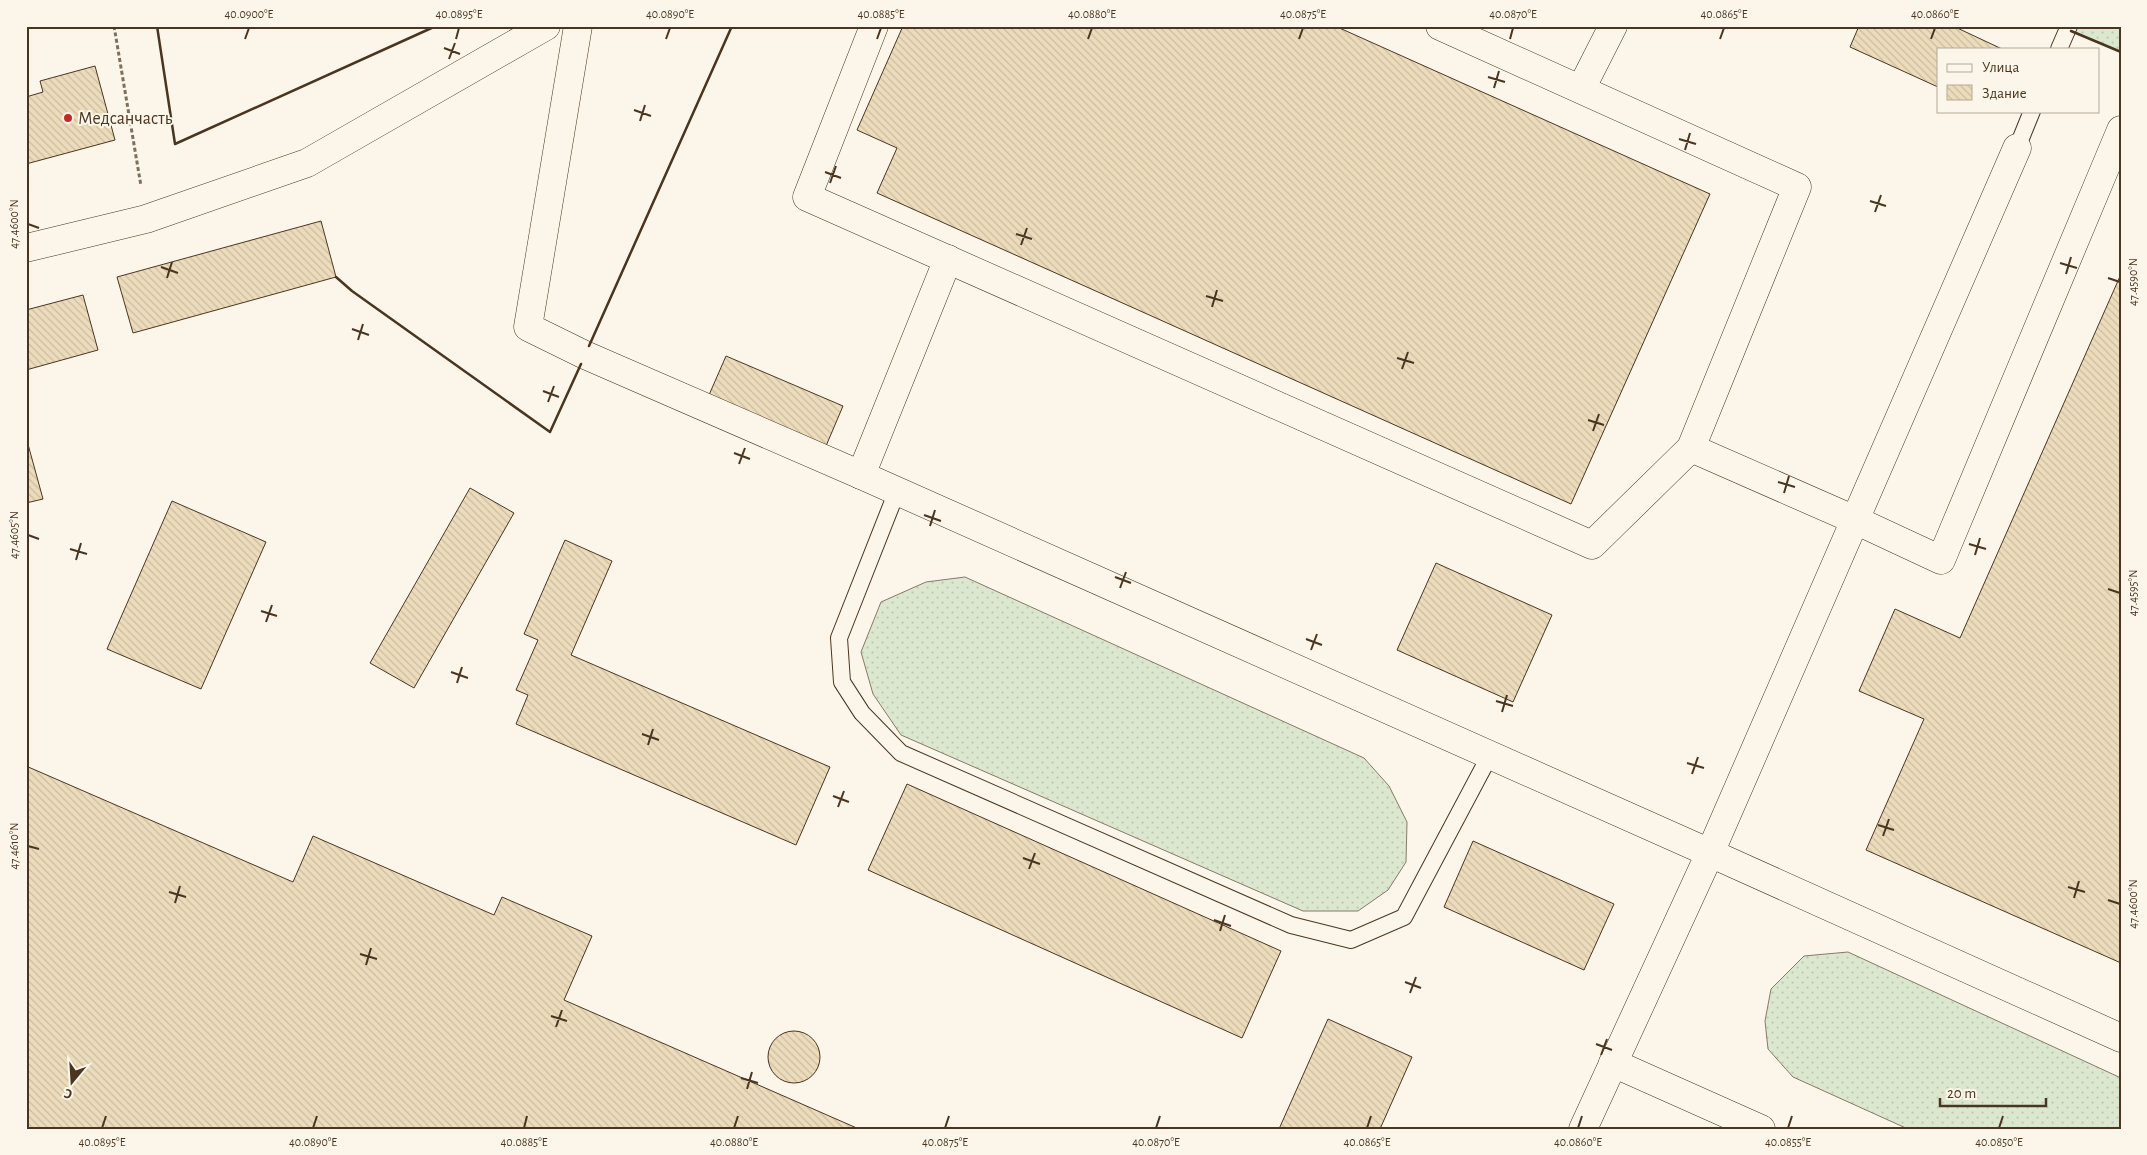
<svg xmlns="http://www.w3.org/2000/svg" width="2147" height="1155" viewBox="0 0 2147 1155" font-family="'Alegreya Sans',sans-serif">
<defs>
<pattern id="grass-dots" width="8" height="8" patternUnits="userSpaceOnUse" patternTransform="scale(1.25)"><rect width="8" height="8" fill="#dce7d0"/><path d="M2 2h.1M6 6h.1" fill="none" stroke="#bec7b2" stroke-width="1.8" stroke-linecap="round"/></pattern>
<pattern id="building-back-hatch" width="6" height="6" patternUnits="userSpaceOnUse" patternTransform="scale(1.25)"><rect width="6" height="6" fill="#ecdcbc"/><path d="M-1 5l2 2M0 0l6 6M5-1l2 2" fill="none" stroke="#ccbda1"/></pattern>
</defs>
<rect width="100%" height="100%" fill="#fbf6e9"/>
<!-- grass -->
<g fill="url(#grass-dots)" stroke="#887966">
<polygon points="2064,26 2121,26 2121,52 2068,29"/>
<polygon points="965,577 1364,758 1389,786 1407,822 1406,862 1388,890 1358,911 1303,911 901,735 873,694 861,652 881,602 926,582"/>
<polygon points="1848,952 2121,1078 2121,1129 1908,1129 1793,1077 1768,1049 1765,1021 1771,989 1804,956"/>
</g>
<!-- building -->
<g fill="url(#building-back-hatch)" stroke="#4a3520">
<polygon points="903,26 1335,26 1710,194 1571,504 877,193 897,148 857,130"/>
<polygon points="1859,26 1953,26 2002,49 1938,49 1938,87 1850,47"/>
<polygon points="95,66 115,140 26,164 26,97 43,92 40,81"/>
<polygon points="321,221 336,277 133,333 117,277"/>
<polygon points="2121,274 2121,963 1866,850 1924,719 1859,691 1895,609 1960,638"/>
<polygon points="83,295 98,350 26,370 26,310"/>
<polygon points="726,356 843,406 826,446 709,395"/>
<polygon points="26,437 43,499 26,503"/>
<polygon points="470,488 514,513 414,688 370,663"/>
<polygon points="172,501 266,542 201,689 107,649"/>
<polygon points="565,540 612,561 571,655 830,767 796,845 516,724 528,695 516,690 538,640 524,634"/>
<polygon points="1436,563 1552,615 1513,702 1397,650"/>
<polygon points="26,766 293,882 313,836 494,915 502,897 592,936 564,1000 859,1129 26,1129"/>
<polygon points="907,784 1281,951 1242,1038 868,870"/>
<polygon points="1473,841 1614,904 1584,970 1444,907"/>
<polygon points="1328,1019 1412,1057 1380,1129 1279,1129"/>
<circle cx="794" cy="1057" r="26"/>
</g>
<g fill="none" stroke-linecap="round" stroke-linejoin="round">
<defs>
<g id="service">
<polyline points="2059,49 2069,26"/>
<polyline points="2017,148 2032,111"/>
<polyline points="897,491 839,638 842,682 862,713 901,753 1291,925 1351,940 1404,917 1490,755"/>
</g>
<g id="minor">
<polyline points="578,26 528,327 585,355 861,475 1710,853 1583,1129"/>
<polyline points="874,26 807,197 1592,545 1691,448 1797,187 1440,26"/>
<polyline points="1581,89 1613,26"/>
<polyline points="2017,148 1710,853 2121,1038"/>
<polyline points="26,248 146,219 307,163 546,26"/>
<polyline points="1691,448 1855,520 1941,560 2121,130"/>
<polyline points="861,475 948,259"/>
<polyline points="1613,1063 1761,1129"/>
</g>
</defs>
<!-- service casing -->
<use href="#service" stroke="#4a3520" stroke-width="18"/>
<!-- minor casing -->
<use href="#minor" stroke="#4a3520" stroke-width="29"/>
<!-- path -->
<polyline stroke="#7f6f5c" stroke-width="3" stroke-dasharray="4 2.5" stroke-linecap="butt" points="114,26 141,186"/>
<!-- service -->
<use href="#service" stroke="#fbf6e9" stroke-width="16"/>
<!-- minor -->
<use href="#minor" stroke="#fbf6e9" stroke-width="28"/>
<!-- wall -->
<g stroke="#4a3520" stroke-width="2.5">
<polyline points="157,26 175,144 436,26"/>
<polyline points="2071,31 2121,52"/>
<polyline points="336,277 352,291 550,432 581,364"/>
<polyline points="589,346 732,26"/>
</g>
</g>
<!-- ticks -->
<path fill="none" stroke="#4a3520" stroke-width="2" d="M245,39L249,28M456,39L459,28M666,39L670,28M877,39L881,28M1088,39L1092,28M1299,39L1303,28M1510,39L1513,28M1720,39L1724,28M1931,39L1935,28M444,48L460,54M449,59L455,43M1488,77L1505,82M1494,88L1499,71M634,110L651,116M640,121L645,105M1679,139L1696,144M1685,150L1690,133M825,172L841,178M830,183L836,166M1870,201L1886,206M1875,212L1881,195M28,224L39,228M1016,234L1032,239M1021,245L1027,228M2060,263L2077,268M161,267L178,273M2066,274L2071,257M167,278L172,262M2108,278L2120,282M1206,296L1223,301M1212,307L1217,290M352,329L369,335M358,340L363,324M1397,358L1414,363M1402,369L1408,352M543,391L559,397M548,402L554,386M1588,420L1604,425M1593,431L1599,414M734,453L750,459M739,464L745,448M1778,482L1795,487M1784,493L1789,476M924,515L941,521M930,526L935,510M28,535L39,539M1969,544L1986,549M70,549L87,554M1975,555L1980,538M76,560L81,543M1115,577L1131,583M1120,588L1126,572M2108,589L2120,593M261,611L277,616M266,622L272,605M1306,639L1322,645M1311,650L1317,634M451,672L468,678M457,683L462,667M1496,701L1513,706M1502,712L1507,695M642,734L659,740M648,745L653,729M1687,763L1704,768M1692,774L1698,757M833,796L849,802M838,807L844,791M1878,825L1894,830M1883,836L1889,819M28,846L39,849M1023,858L1040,864M1029,869L1035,853M2068,887L2085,892M169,892L186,897M2074,898L2079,881M2108,900L2120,904M175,903L180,886M1214,920L1231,926M1220,931L1225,915M360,954L377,959M366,965L371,948M1405,982L1421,988M1410,993L1416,977M551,1016L567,1021M556,1027L562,1010M1596,1044L1612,1050M1601,1055L1607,1039M741,1078L758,1083M747,1089L752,1072M102,1128L106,1116M313,1128L317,1116M524,1128L527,1116M734,1128L738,1116M945,1128L949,1116M1156,1128L1160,1116M1367,1128L1371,1116M1578,1128L1582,1116M1788,1128L1792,1116M1999,1128L2003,1116"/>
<!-- markers -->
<circle fill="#c62828" stroke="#fbf6e9" stroke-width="2" cx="68" cy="118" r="5"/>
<g text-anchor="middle" stroke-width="4" stroke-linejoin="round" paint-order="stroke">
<!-- poi labels -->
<g font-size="18" fill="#4a3520" stroke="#fbf6e9" text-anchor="start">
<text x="78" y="124">Медсанчасть</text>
</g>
</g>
<!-- border -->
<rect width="2147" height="1155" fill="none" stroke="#fbf6e9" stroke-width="55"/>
<!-- legend -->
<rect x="1937" y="48" width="162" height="65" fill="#fbf6e9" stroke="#b4a999"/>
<rect x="1947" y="64" width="25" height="8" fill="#fbf6e9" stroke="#b4a999"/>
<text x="1982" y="72" font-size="15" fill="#4a3520">Улица</text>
<rect x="1947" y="85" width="25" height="15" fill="url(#building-back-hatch)" stroke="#b4a999"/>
<text x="1982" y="98" font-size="15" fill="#4a3520">Здание</text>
<!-- north arrow -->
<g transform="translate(72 1082) rotate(198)" stroke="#fbf6e9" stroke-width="4" paint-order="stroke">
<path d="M0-4L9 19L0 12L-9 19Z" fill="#4a3520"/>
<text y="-8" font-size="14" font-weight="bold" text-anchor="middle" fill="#4a3520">С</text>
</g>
<!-- scale -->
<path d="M1940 1098v8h106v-8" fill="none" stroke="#4a3520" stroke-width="2.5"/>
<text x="1947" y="1098" font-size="15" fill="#4a3520" stroke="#fbf6e9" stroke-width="4" paint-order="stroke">20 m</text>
<rect x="28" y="28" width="2092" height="1100" fill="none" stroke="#4a3520" stroke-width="2"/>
<g font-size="12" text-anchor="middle" fill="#4a3520">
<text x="249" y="18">40.0900°E</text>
<text x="459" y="18">40.0895°E</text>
<text x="670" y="18">40.0890°E</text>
<text x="881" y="18">40.0885°E</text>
<text x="1092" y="18">40.0880°E</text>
<text x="1303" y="18">40.0875°E</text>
<text x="1513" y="18">40.0870°E</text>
<text x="1724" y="18">40.0865°E</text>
<text x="1935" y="18">40.0860°E</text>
<text transform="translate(14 224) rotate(-90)" y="4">47.4600°N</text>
<text transform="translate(2133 282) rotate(-90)" y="4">47.4590°N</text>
<text transform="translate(14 535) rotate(-90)" y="4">47.4605°N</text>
<text transform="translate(2133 593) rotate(-90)" y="4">47.4595°N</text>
<text transform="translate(14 846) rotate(-90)" y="4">47.4610°N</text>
<text transform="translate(2133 904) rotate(-90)" y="4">47.4600°N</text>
<text x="102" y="1146">40.0895°E</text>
<text x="313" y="1146">40.0890°E</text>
<text x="524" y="1146">40.0885°E</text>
<text x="734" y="1146">40.0880°E</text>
<text x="945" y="1146">40.0875°E</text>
<text x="1156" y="1146">40.0870°E</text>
<text x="1367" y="1146">40.0865°E</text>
<text x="1578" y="1146">40.0860°E</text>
<text x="1788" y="1146">40.0855°E</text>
<text x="1999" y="1146">40.0850°E</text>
</g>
</svg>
